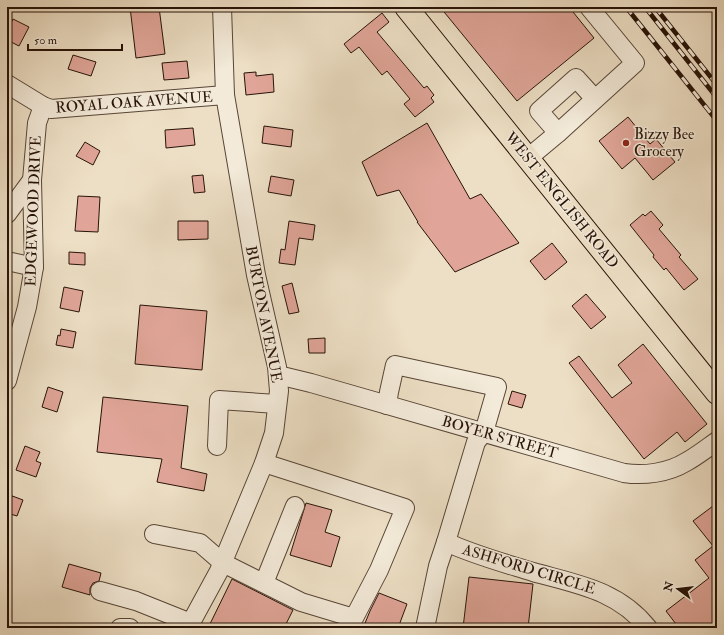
<svg xmlns="http://www.w3.org/2000/svg" width="724" height="635" viewBox="0 0 724 635" font-family="'IM FELL Double Pica',serif">
<rect width="100%" height="100%" fill="#eddfc5"/>
<filter id="stains"><feTurbulence type="fractalNoise" baseFrequency=".005" numOctaves="4"/><feColorMatrix values="0 0 0 0 .2 0 0 0 0 .09 0 0 0 0 .02 0 0 0 .5 -.17"/></filter>
<radialGradient id="worn" r=".72"><stop offset=".6" stop-color="#630" stop-opacity="0"/><stop offset="1" stop-color="#630" stop-opacity=".3"/></radialGradient>
<!-- building -->
<g fill="#e0a598" stroke="#271308">
<polygon points="130,7 159,7 165,54 136,58"/>
<polygon points="440,7 569,7 594,38 517,101"/>
<polygon points="382,13 389,22 377,32 424,88 427,86 434,95 431,98 434,102 415,117 404,104 410,99 387,71 382,75 359,47 351,53 344,44"/>
<polygon points="13,19 29,27 19,46 7,40 7,31"/>
<polygon points="73,55 96,62 91,76 68,69"/>
<polygon points="187,61 189,78 164,80 162,63"/>
<polygon points="256,72 256,76 273,74 274,92 246,95 244,73"/>
<polygon points="628,117 650,144 656,139 675,162 653,180 635,158 622,169 599,141"/>
<polygon points="427,123 470,199 481,194 519,243 455,272 417,222 418,222 399,190 377,196 362,162"/>
<polygon points="264,126 293,130 291,147 262,143"/>
<polygon points="193,128 195,145 166,148 165,130"/>
<polygon points="85,142 100,151 93,165 76,156"/>
<polygon points="203,175 205,192 194,193 192,176"/>
<polygon points="271,176 294,180 291,196 268,192"/>
<polygon points="78,196 100,197 98,232 75,231"/>
<polygon points="651,211 663,225 659,229 681,255 679,257 698,279 684,290 666,268 664,270 653,257 654,255 630,225 643,214 645,216"/>
<polygon points="178,221 208,221 208,239 178,240"/>
<polygon points="289,221 315,225 313,240 299,238 295,265 279,263 281,249 285,250"/>
<polygon points="552,243 567,262 545,280 530,261"/>
<polygon points="69,252 85,253 85,265 69,264"/>
<polygon points="292,283 299,312 289,314 282,286"/>
<polygon points="64,287 83,291 79,312 60,308"/>
<polygon points="586,294 606,317 591,329 572,306"/>
<polygon points="140,305 207,311 202,370 135,364"/>
<polygon points="61,329 76,332 73,348 56,345 58,335 60,336"/>
<polygon points="325,338 325,353 309,353 308,339"/>
<polygon points="643,344 707,424 685,442 677,432 644,459 569,363 579,356 612,398 632,383 618,365"/>
<polygon points="48,387 63,392 57,412 42,407"/>
<polygon points="512,391 526,395 522,408 508,404"/>
<polygon points="103,397 188,406 181,468 207,474 204,491 157,482 162,459 97,452"/>
<polygon points="25,446 40,452 36,461 41,463 36,477 16,470"/>
<polygon points="7,494 23,500 17,516 7,513"/>
<polygon points="306,503 332,510 325,532 340,537 331,567 290,555"/>
<polygon points="717,503 717,628 679,628 666,611 709,578 695,560 713,546 693,521"/>
<polygon points="69,564 101,573 99,581 93,583 90,588 90,595 62,587"/>
<polygon points="469,577 533,584 528,628 463,628"/>
<polygon points="232,579 293,610 284,628 208,628"/>
<polygon points="379,593 407,604 398,628 363,628 370,611"/>
</g>
<g fill="none" stroke-linecap="round" stroke-linejoin="round">
<defs>
<g id="minor">
<polyline points="7,84 43,106 51,109 225,95"/>
<polyline points="558,133 539,111 576,78 595,99"/>
<polyline points="528,158 558,133 635,63 589,7"/>
<polyline points="7,214 32,180"/>
<polyline points="7,261 34,267"/>
<path d="M278,375L311,383L624,473C644,476 668,473 686,462C697,456 707,448 717,441"/>
<polyline points="7,381 27,307 34,267 32,180 37,123 43,106"/>
<polyline points="387,405 389,392 395,365 497,387 484,432 476,442 446,542 438,566 425,628"/>
<polyline points="217,446 219,400 277,404"/>
<polyline points="154,534 200,543 223,563 301,602 354,618 379,570 405,508 264,463"/>
<path d="M446,542C474,555 504,563 533,572C576,584 618,590 648,628"/>
<polyline points="264,583 295,506"/>
<polyline points="100,591 136,601 191,623"/>
<polyline points="120,628 130,628"/>
<polyline points="188,628 219,571 264,463 274,433 279,391 277,367 256,275 225,95 222,7"/>
</g>
<polyline id="major" points="406,7 717,393"/>
</defs>
<!-- minor casing -->
<use href="#minor" stroke="#584637" stroke-width="20"/>
<!-- major casing -->
<use href="#major" stroke="#271308" stroke-width="24"/>
<!-- minor -->
<use href="#minor" stroke="#f3ead9" stroke-width="18"/>
<!-- major -->
<use href="#major" stroke="#eddfc5" stroke-width="22"/>
<defs>
<g id="rail">
<polyline points="626,7 717,121"/>
<polyline points="645,7 717,98"/>
<polyline points="655,7 717,85"/>
</g>
</defs>
<!-- rail casing -->
<use href="#rail" stroke="#271308" stroke-width="4.5"/>
<!-- rail -->
<use href="#rail" stroke="#f3ead9" stroke-width="3" stroke-dasharray="9" stroke-linecap="butt"/>
</g>
<!-- markers -->
<circle fill="#8f2418" stroke="#f3ead9" stroke-width="1.5" cx="626" cy="143" r="4"/>
<g text-anchor="middle" stroke-width="3" stroke-linejoin="round" paint-order="stroke">
<!-- street labels -->
<g font-size="15" fill="#271308" stroke="#f3ead9">
<text transform="translate(134 102) rotate(-4)" y="5">ROYAL OAK AVENUE</text>
<text transform="translate(562 200) rotate(51)" y="5">WEST ENGLISH ROAD</text>
<text transform="translate(33 211) rotate(-88)" y="5">EDGEWOOD DRIVE</text>
<text transform="translate(264 314) rotate(79)" y="5">BURTON AVENUE</text>
<text transform="translate(500 437) rotate(16)" y="5">BOYER STREET</text>
<text transform="translate(529 569) rotate(17)" y="5">ASHFORD CIRCLE</text>
</g>
<!-- poi labels -->
<g font-size="15" fill="#271308" stroke="#f3ead9" text-anchor="start">
<text x="634" y="139">Bizzy Bee<tspan x="634" dy="17">Grocery</tspan></text>
</g>
</g>
<!-- margin -->
<rect width="724" height="635" fill="none" stroke="#eddfc5" stroke-width="24"/>
<rect x="8" y="8" width="708" height="619" fill="none" stroke="#271308" stroke-width="2"/>
<rect x="12" y="12" width="700" height="611" fill="none" stroke="#271308"/>
<!-- north arrow -->
<g transform="translate(678 589) rotate(285)" stroke="#f3ead9" stroke-width="3" paint-order="stroke">
<path d="M0-3L7 15L0 10L-7 15Z" fill="#271308"/>
<text y="-6" font-size="11" font-weight="bold" text-anchor="middle" fill="#271308">N</text>
</g>
<!-- scale -->
<path d="M28 44v6h94v-6" fill="none" stroke="#271308" stroke-width="2"/>
<text x="34" y="44" font-size="12" fill="#271308" stroke="#f3ead9" stroke-width="3" paint-order="stroke">50 m</text>
<rect width="100%" height="100%" filter="url(#stains)"/>
<rect width="100%" height="100%" fill="url(#worn)"/>
</svg>
